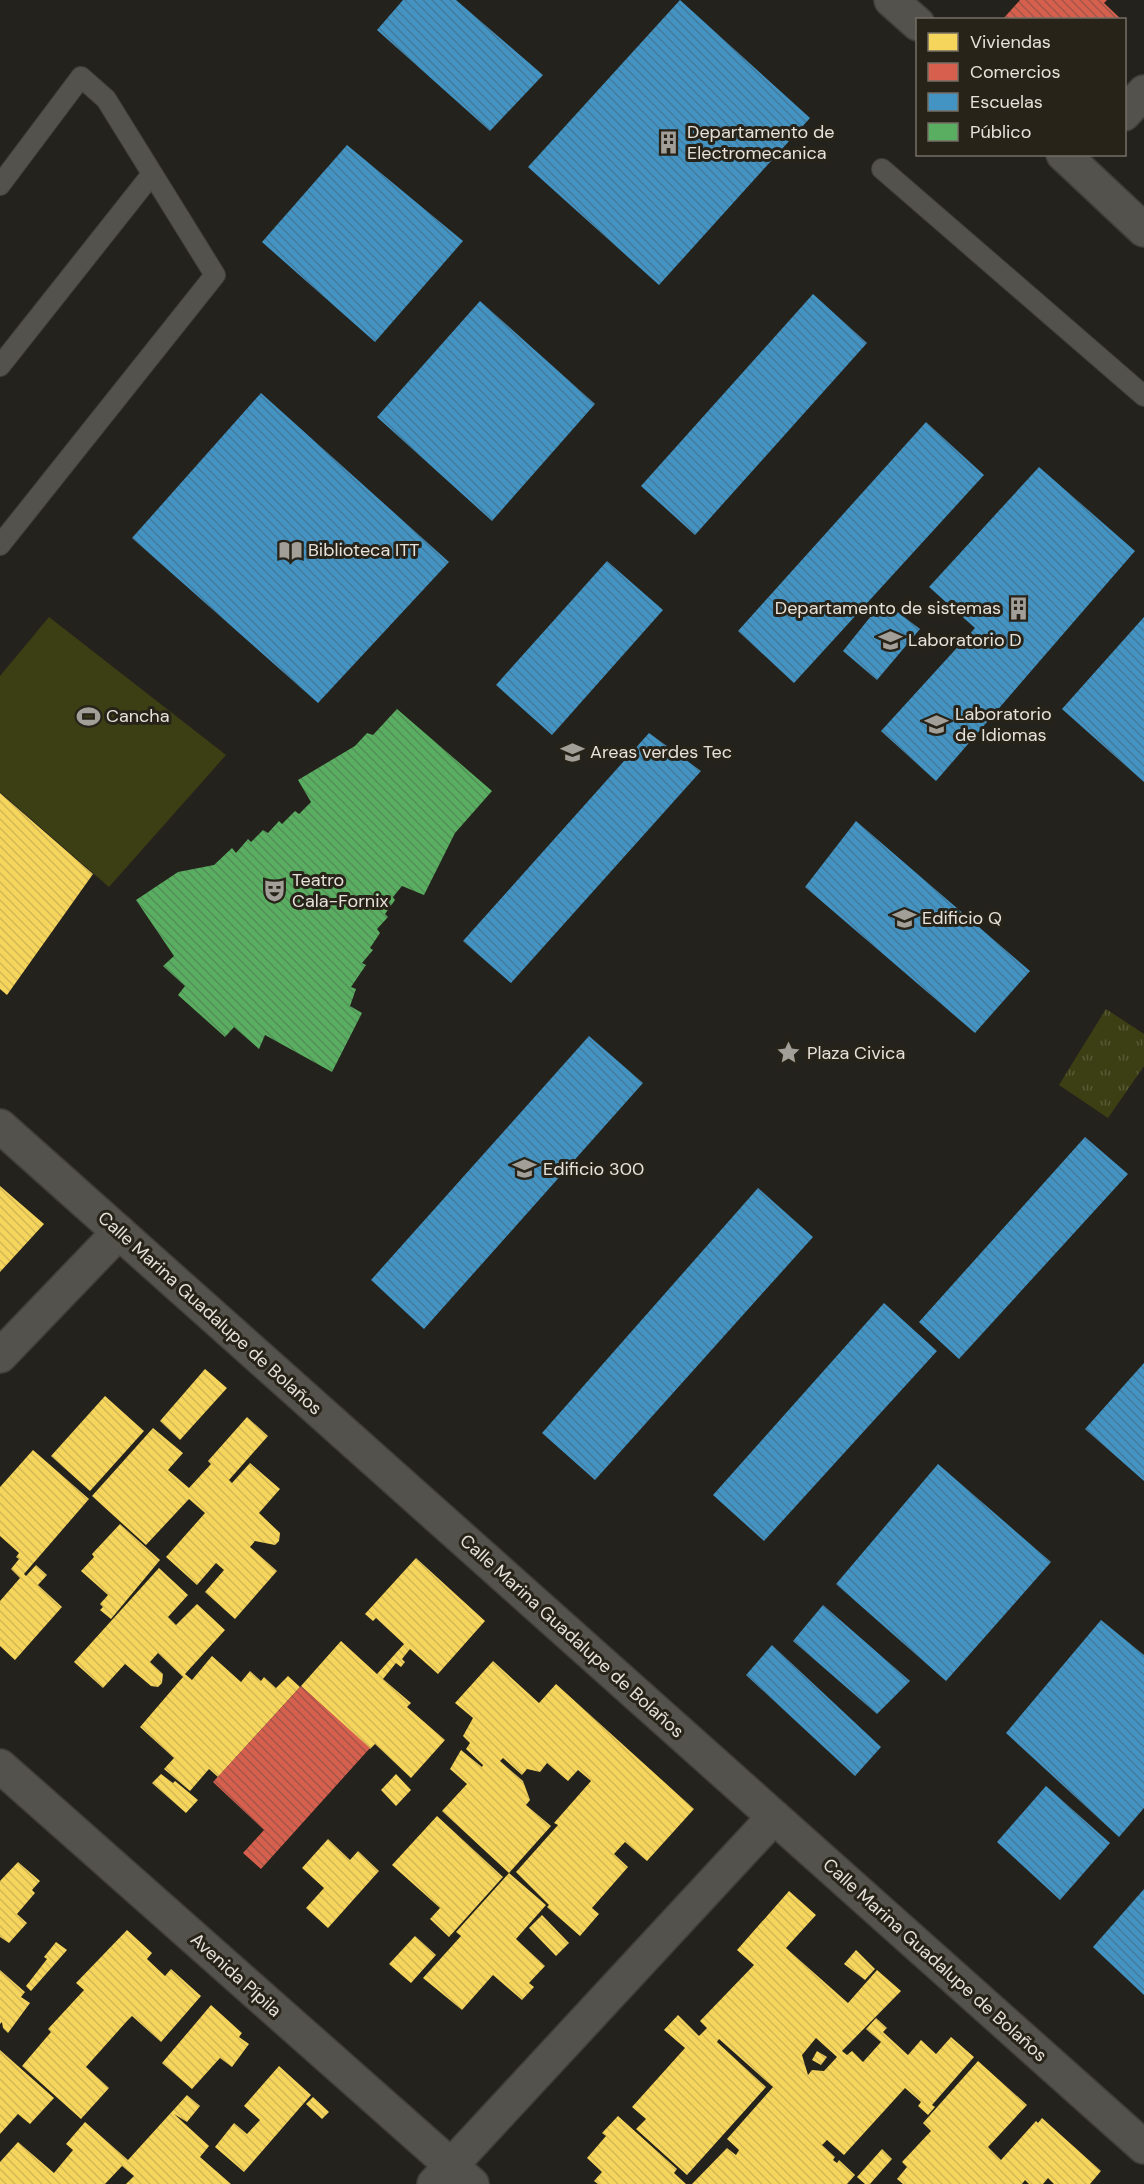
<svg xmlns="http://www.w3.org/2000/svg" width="1144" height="2184" viewBox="0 0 1144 2184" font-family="'DM Sans',sans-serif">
<defs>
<pattern id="grass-tufts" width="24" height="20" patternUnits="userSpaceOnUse" patternTransform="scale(1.5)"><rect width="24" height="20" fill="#3c3f14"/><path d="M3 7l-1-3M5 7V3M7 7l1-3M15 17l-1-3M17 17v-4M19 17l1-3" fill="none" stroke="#585a36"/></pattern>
<pattern id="homes-back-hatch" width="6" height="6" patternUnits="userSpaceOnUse" patternTransform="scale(1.5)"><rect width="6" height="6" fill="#f6d55c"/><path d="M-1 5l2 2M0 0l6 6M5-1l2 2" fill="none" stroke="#d3b857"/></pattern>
<pattern id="shops-back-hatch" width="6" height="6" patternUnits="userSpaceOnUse" patternTransform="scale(1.5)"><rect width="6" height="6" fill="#d6604d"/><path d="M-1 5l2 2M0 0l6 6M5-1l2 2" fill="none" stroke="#a35649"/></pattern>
<pattern id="schools-back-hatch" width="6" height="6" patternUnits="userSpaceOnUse" patternTransform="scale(1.5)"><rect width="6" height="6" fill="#4393c3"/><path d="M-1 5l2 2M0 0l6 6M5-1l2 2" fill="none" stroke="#447b9c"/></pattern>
<pattern id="public-back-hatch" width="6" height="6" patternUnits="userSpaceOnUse" patternTransform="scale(1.5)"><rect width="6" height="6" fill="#5aae61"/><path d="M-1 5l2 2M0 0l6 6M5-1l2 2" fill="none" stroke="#548e58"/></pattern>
</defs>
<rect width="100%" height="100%" fill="#24221c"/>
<!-- grass -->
<polygon fill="url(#grass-tufts)" points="1106,1009 1144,1034 1144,1066 1108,1118 1059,1085"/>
<!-- park -->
<polygon fill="#3c3f14" points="49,617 226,755 109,887 0,792 0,676"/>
<!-- homes -->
<g fill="url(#homes-back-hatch)" fill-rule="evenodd">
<polygon points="0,793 93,874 7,995 0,989"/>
<polygon points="0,1186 44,1224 0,1272"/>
<polygon points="205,1369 227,1388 180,1440 160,1421"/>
<polygon points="105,1396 144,1431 90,1491 51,1456"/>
<polygon points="247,1417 268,1436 229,1480 232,1483 250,1463 280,1489 259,1513 280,1533 279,1541 275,1545 255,1541 250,1547 277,1571 235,1619 205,1592 224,1570 216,1563 197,1585 166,1557 205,1513 189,1499 146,1545 92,1496 153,1428 183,1453 168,1470 189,1488 211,1464 208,1461"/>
<polygon points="33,1450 89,1499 24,1574 26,1576 36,1565 47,1575 38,1585 62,1607 15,1660 0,1646 0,1601 20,1578 11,1569 19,1559 16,1557 19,1553 0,1536 0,1487"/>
<polygon points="120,1524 160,1560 111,1619 100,1610 103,1607 100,1604 108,1595 81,1571 94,1557 92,1554"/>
<polygon points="416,1558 485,1621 438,1674 410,1649 402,1659 405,1662 401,1667 396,1663 383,1679 411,1703 407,1707 445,1740 411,1778 375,1744 370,1749 301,1686 341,1641 377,1674 404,1644 376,1618 373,1621 365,1614"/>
<polygon points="159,1568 188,1595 168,1617 176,1625 197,1604 225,1630 185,1674 192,1680 212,1656 241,1682 250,1671 261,1681 264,1677 276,1688 288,1676 300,1687 218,1777 209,1769 190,1791 164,1769 174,1758 140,1727 183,1677 158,1653 150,1662 163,1674 162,1683 158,1687 151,1686 125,1664 103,1688 74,1662"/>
<polygon points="493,1661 539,1703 556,1684 694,1809 647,1861 625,1842 614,1854 628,1867 592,1908 599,1914 580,1936 547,1907 549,1905 516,1872 558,1825 554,1823 591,1781 578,1770 568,1781 547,1763 540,1772 527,1769 522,1775 503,1758 500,1761 523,1781 530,1800 526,1805 551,1826 509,1873 442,1811 467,1784 450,1769 461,1750 482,1767 483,1765 466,1749 470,1743 463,1736 473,1718 455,1703"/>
<polygon points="161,1774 173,1783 175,1781 198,1800 186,1813 152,1783"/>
<polygon points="396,1774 411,1790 396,1806 381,1790"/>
<polygon points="437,1816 503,1877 449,1937 430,1919 440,1908 392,1865"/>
<polygon points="328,1839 350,1860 358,1851 379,1871 328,1928 306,1908 324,1888 302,1868"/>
<polygon points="18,1862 40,1881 32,1890 35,1893 17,1914 27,1923 9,1943 0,1937 0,1881"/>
<polygon points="509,1873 546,1905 516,1939 545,1966 529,1983 534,1987 522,2000 493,1975 462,2010 423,1978 461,1936 456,1932"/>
<path d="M789,1891L816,1915L786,1948L848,2003L877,1970L901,1991L842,2051L847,2055L852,2051L863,2062L881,2042L866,2029L876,2018L887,2028L883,2032L908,2055L921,2040L936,2054L951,2037L974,2057L932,2105L935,2107L928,2115L918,2106L921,2102L905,2088L844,2155L827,2140L822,2145L835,2157L833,2160L837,2163L839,2160L855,2175L847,2184H692L727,2148L736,2155L739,2150L727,2139L773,2087L719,2039L717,2042L766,2087L687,2175L636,2129L646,2119L632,2107L685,2048L664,2030L678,2015L699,2036L707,2028L700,2021L754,1965L737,1950ZM816,2038L837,2057L824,2071L812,2070L808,2075L802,2055Z"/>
<polygon points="542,1915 569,1943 556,1956 529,1928"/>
<polygon points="127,1930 152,1953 147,1959 165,1976 171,1969 201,1996 161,2042 132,2016 127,2021 86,2067 109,2088 81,2119 22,2066 51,2032 48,2029 84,1990 76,1983"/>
<polygon points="415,1936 436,1955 411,1983 389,1964"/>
<polygon points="56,1942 67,1950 31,1991 26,1986 47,1959 44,1957"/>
<polygon points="856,1950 875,1969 865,1980 844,1964"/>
<polygon points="0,1970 25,1992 21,1997 30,2003 8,2033 3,2028 2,2022 0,2024"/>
<polygon points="211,2005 242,2033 239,2037 249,2044 232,2067 220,2058 192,2089 162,2063"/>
<polygon points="0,2050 54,2098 30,2124 18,2114 0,2134"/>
<polygon points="817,2051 827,2057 821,2065 812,2060"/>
<polygon points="978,2061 1027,2105 988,2147 1001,2160 1036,2121 1038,2123 1042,2118 1101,2171 1090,2184 1054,2184 1048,2178 1043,2184 1029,2184 1025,2180 1022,2184 903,2184 897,2179 907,2167 902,2162 931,2131 923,2123"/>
<polygon points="279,2066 311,2095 244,2172 215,2147 234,2123 247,2134 260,2120 244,2106"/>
<polygon points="187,2095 200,2106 187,2122 174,2114 209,2146 200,2157 231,2184 126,2184 134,2176 122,2166 105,2184 0,2184 0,2162 18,2142 54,2173 73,2150 66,2144 85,2122 128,2160"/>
<polygon points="313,2097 329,2112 322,2119 306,2104"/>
<polygon points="618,2116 677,2169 674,2173 686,2184 598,2184 594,2181 602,2172 587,2158 606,2136 602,2133"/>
<polygon points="882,2149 892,2159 870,2184 865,2184 857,2177"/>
</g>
<!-- shops -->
<g fill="url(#shops-back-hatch)">
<polygon points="1020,0 1107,0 1104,3 1122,20 1002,20"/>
<polygon points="301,1686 370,1748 261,1869 243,1853 264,1830 213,1782"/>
</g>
<!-- schools -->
<g fill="url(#schools-back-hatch)">
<polygon points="403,0 456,0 543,75 490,131 377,30"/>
<polygon points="680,0 810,118 659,285 528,167"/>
<polygon points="347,145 463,241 375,342 262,242"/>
<polygon points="813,294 867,343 695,535 641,486"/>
<polygon points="480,301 595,404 492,521 377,417"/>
<polygon points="261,393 449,562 318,703 132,538"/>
<polygon points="926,422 984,475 794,683 738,631"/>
<polygon points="1039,467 1135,551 936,781 881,731 975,628 929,587"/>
<polygon points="607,561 663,610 552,735 496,685"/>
<polygon points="883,601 920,629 877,680 843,651"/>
<polygon points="1144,617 1144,782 1062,709"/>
<polygon points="649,733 701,771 511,983 463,941"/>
<polygon points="856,821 1030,971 975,1033 805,887"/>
<polygon points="589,1036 643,1083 424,1329 371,1280"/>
<polygon points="1085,1137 1128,1174 959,1359 919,1322"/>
<polygon points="758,1188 813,1237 595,1480 542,1433"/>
<polygon points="884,1303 937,1351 764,1541 713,1495"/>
<polygon points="1144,1363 1144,1481 1085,1429"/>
<polygon points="938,1464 1051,1562 946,1681 836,1584"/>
<polygon points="823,1605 910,1681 877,1714 793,1641"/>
<polygon points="1101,1620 1144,1655 1144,1808 1119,1837 1006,1733"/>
<polygon points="772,1645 881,1747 855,1776 746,1675"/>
<polygon points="1046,1786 1110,1843 1060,1900 997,1842"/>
<polygon points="1144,1889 1144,1995 1093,1947"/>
</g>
<!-- public -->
<polygon fill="url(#public-back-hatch)" points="397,709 492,791 455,833 424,895 402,886 393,897 395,900 385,914 388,917 377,929 380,933 370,948 373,950 362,963 366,965 351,987 356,989 350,1006 362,1013 332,1072 265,1035 259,1049 234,1027 225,1037 178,995 185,986 163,966 174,956 136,900 178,872 214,865 232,848 236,853 248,839 251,842 263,830 268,833 279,821 282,824 295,811 299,814 311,802 298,780 355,746 367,733 373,735"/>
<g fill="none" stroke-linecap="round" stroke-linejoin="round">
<defs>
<g id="service">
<polyline points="882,169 1144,396"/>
<polyline points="0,185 81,77 106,99 215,275 0,545"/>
<polyline points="0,366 152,174"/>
</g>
<g id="minor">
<polyline points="1124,114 1144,92"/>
<polyline points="0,1126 1144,2147"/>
<polyline points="0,1356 119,1232"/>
<polyline points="0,1766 472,2184"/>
<polyline points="434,2184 774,1817"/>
</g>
<g id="secondary">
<polyline points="891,0 918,24"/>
<polyline points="1063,154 1144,230"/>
</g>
</defs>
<!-- service casing -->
<use href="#service" stroke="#403e39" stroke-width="22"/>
<!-- minor casing -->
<use href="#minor" stroke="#403e39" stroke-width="36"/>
<!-- secondary casing -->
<use href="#secondary" stroke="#403e39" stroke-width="36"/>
<!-- service -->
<use href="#service" stroke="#54524c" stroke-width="20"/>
<!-- minor -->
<use href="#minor" stroke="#54524c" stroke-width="33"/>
<!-- secondary -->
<use href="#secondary" stroke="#54524c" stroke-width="33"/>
</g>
<!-- icons -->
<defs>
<symbol id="building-bare" viewBox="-9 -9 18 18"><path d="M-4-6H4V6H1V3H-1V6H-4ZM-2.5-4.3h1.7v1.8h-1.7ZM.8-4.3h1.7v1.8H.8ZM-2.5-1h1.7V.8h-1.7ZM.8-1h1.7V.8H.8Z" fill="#a29f98" stroke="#282318" stroke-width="2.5" paint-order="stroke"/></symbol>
<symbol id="library-bare" viewBox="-9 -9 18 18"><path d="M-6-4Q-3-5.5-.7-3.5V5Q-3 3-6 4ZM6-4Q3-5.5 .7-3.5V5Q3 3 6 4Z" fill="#a29f98" stroke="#282318" stroke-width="2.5" paint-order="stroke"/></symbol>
<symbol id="university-bare" viewBox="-9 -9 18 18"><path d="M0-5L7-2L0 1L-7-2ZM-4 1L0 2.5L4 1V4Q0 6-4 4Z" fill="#a29f98" stroke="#282318" stroke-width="2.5" paint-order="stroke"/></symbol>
<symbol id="stadium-bare" viewBox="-9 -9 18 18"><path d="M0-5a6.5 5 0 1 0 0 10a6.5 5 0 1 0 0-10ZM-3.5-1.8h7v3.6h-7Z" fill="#a29f98" stroke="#282318" stroke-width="2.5" paint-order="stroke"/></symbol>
<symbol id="school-bare" viewBox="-9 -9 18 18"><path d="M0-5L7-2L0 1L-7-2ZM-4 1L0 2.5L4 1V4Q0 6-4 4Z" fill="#a29f98" stroke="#282318" stroke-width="2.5" paint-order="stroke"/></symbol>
<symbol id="theatre-bare" viewBox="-9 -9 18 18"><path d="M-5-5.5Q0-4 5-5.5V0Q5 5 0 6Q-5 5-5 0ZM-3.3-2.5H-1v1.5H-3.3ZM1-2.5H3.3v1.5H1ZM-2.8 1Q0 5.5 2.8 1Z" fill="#a29f98" stroke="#282318" stroke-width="2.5" paint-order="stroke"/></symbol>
<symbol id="sight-bare" viewBox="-9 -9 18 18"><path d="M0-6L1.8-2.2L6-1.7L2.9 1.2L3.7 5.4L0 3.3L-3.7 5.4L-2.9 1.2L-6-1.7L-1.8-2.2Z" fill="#a29f98" stroke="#282318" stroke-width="2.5" paint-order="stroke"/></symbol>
</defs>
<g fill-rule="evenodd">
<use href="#building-bare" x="652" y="126" width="33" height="33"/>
<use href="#library-bare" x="274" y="534" width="33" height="33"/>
<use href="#building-bare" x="1002" y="592" width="33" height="33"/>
<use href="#university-bare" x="874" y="624" width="33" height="33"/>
<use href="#stadium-bare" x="72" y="700" width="33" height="33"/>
<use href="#school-bare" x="920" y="708" width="33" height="33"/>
<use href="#university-bare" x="556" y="736" width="33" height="33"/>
<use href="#theatre-bare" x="258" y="874" width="33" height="33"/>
<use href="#university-bare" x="888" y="902" width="33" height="33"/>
<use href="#sight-bare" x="772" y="1036" width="33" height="33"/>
<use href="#university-bare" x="508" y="1152" width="33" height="33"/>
</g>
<g text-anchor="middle" stroke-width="6" stroke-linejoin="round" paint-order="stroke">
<!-- poi labels -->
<g font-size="18" fill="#e6e2db" stroke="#282318" text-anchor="start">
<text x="687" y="138">Departamento de<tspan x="687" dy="21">Electromecanica</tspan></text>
<text x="308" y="556">Biblioteca ITT</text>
<text x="1001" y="614" text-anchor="end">Departamento de sistemas</text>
<text x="908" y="646">Laboratorio D</text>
<text x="955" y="720">Laboratorio<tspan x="955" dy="21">de Idiomas</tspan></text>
<text x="106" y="722">Cancha</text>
<text x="590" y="758">Areas verdes Tec</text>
<text x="292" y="886">Teatro<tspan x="292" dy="21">Cala-Fornix</tspan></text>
<text x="922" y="924">Edificio Q</text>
<text x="807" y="1059">Plaza Civica</text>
<text x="543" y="1175">Edificio 300</text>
</g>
<!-- street labels -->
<g font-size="18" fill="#e6e2db" stroke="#282318">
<text transform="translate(210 1313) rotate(42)" y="6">Calle Marina Guadalupe de Bolaños</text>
<text transform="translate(572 1636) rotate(42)" y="6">Calle Marina Guadalupe de Bolaños</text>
<text transform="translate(935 1960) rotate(42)" y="6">Calle Marina Guadalupe de Bolaños</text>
<text transform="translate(236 1975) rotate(42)" y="6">Avenida Pípila</text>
</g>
</g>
<!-- legend -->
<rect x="916" y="18" width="210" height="138" fill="#282318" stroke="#746f66" stroke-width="1.5"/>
<rect x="928" y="33" width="30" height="18" fill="#f6d55c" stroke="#746f66" stroke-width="1.5"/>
<text x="970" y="48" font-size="18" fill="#e6e2db">Viviendas</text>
<rect x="928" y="63" width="30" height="18" fill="#d6604d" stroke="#746f66" stroke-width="1.5"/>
<text x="970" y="78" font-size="18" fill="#e6e2db">Comercios</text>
<rect x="928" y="93" width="30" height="18" fill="#4393c3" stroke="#746f66" stroke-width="1.5"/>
<text x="970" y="108" font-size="18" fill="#e6e2db">Escuelas</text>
<rect x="928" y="123" width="30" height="18" fill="#5aae61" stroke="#746f66" stroke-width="1.5"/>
<text x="970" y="138" font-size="18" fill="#e6e2db">Público</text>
</svg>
